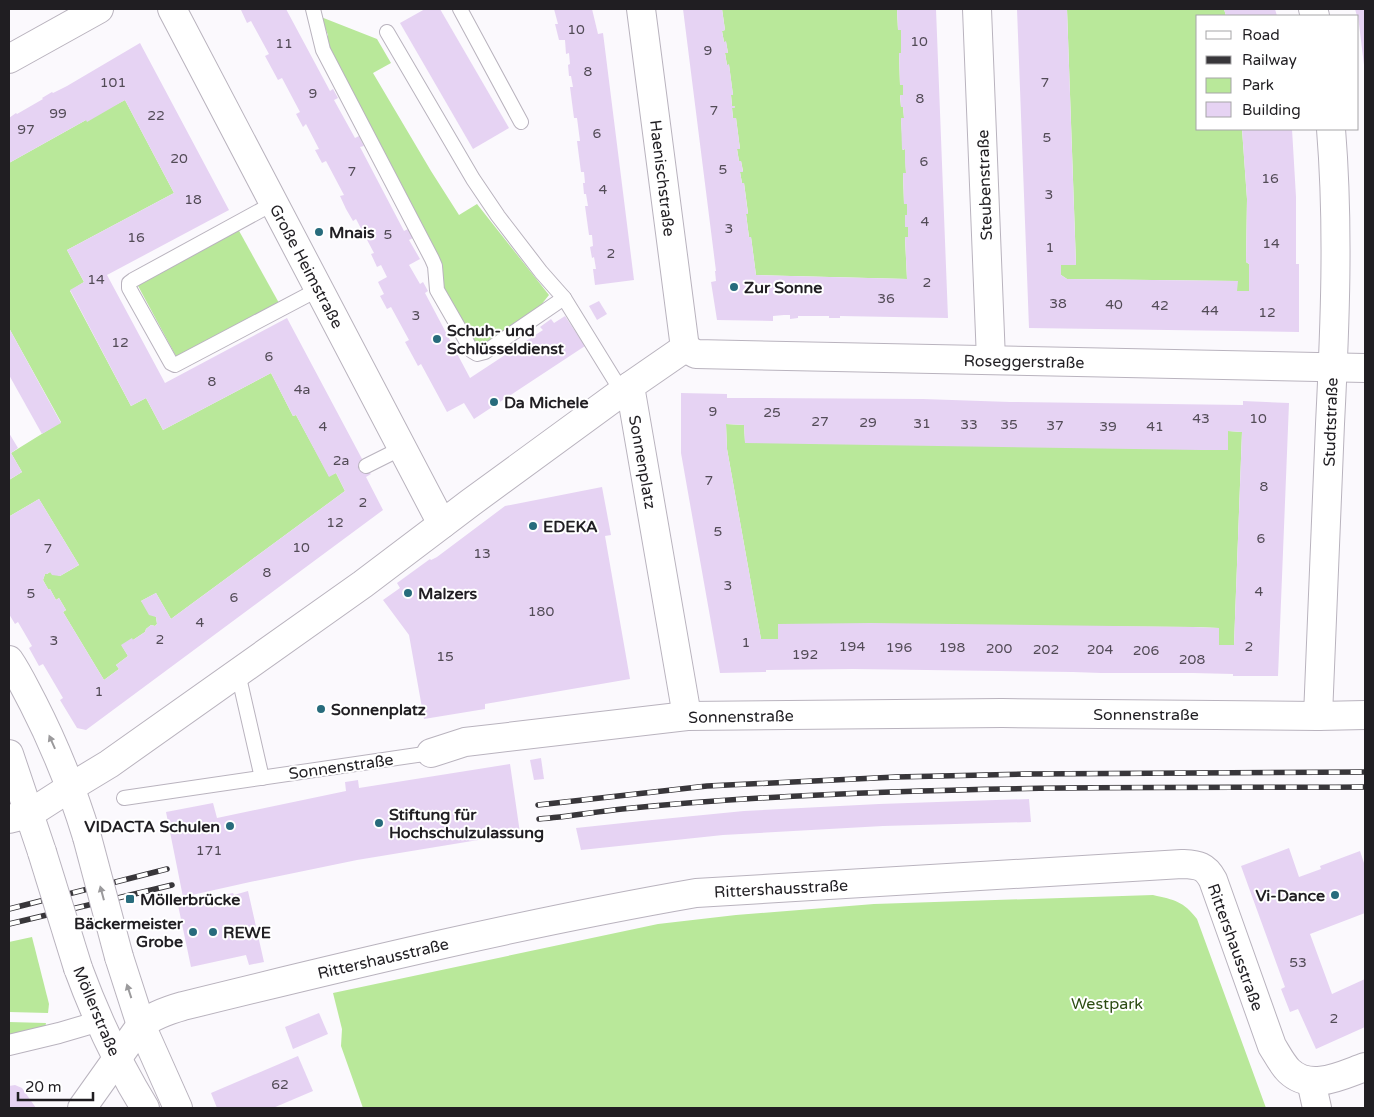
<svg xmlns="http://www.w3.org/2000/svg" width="1374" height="1117" viewBox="0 0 1374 1117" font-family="'Varela Round',sans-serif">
<rect width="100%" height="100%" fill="#fbf9fd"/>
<!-- green -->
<g fill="#b9e89a">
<polygon points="722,9 897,9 898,30 901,30 901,53 899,53 900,85 903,85 903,95 900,96 901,107 903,107 904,118 901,118 903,150 905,149 906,173 903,173 904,204 907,204 907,215 905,216 905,227 908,227 908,237 905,238 907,279 756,275 751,237 749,237 746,214 748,213 744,183 742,183 740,172 743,171 741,161 739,161 737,149 740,149 736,118 733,118 732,108 735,107 734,106 732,106 731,95 733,95 729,65 727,65 725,53 728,53 726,42 724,42 722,31 725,30"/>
<polygon points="1067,9 1224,9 1226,16 1198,16 1198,129 1242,129 1247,199 1246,262 1249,264 1249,291 1237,291 1237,281 1067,279 1061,275 1061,265 1076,264"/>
<polygon points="321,17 377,39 391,63 373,73 431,171 459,215 477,204 549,295 533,315 486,345 480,345 473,343 443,291 440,277 443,267 333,60 327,41 328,35"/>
<polygon points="125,100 174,193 67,250 84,282 70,291 131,406 146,398 163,430 271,373 293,416 296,415 329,476 336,473 345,491 171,619 156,593 141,601 156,617 157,624 155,626 151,625 146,629 145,632 133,640 122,646 128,656 116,665 119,669 104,680 63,612 66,610 59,598 56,600 50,589 48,589 43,580 45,574 47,574 50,572 60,576 79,565 39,499 10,516 9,514 9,480 22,472 11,453 61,422 9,328 9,163 86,120"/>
<polygon points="238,229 279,303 177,358 137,284"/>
<polygon points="726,424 744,425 745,442 1228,431 1242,432 1234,645 1219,645 1219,628 1193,627 778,624 778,639 761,639 727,449"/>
<path d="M1153,895C1175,900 1183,901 1197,919L1266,1108H363L341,1046L342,1029L333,993L658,924L736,915L874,904Z"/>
<polygon points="32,937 49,1004 48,1013 9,1012 9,942"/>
<polygon points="9,1022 46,1023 45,1028 9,1039"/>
</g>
<!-- building -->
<g fill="#e6d3f3" fill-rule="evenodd">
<polygon points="243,9 286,9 330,91 333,89 338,98 334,100 355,138 359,136 364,146 360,147 404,231 408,229 413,238 409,240 420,259 409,265 420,284 423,282 428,291 425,293 470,378 543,330 540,327 551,319 554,323 565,316 585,346 474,419 464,403 447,412 421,364 418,366 405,342 409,340 391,307 387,309 380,296 384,294 378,282 387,277 381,265 377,267 371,254 374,253 356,219 353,221 346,209 340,196 344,195 326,161 322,163 315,150 319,149 306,124 303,127 296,114 300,112 282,78 278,80 265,56 269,54 251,21 247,23 241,10"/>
<polygon points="425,9 440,9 509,128 473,149 400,23"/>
<polygon points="554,9 592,9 598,34 603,33 634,280 595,285 593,269 596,269 594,257 592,258 590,247 593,246 592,235 589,235 585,206 588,206 586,194 584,194 583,183 585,183 584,172 581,172 577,141 580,141 577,118 574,118 570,87 573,87 571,76 569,76 568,65 570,64 569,53 566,54 565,40 559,40 555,24 558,24"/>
<polygon points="683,9 722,9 725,30 722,31 724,42 726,41 728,53 725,53 727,65 729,64 733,95 731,95 732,106 734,106 735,108 732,108 733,118 736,118 740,149 737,149 739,161 741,161 742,166 743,172 740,172 742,183 744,183 748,214 746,214 749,237 751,237 756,275 907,279 905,237 908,237 908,227 905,227 905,215 907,215 907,204 904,204 903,173 906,173 905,162 905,149 902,150 901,118 904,118 903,107 901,107 900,95 903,95 903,85 900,85 899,53 901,53 901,30 898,30 897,9 936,9 948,318 840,316 840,318 829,318 829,316 798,316 798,318 790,319 790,315 784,315 773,316 773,321 717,320 711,282 716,281 715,271 716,271"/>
<polygon points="1017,9 1067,9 1076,265 1061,265 1061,275 1067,279 1238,281 1237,291 1249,291 1249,264 1246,262 1247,199 1242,129 1292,129 1296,197 1296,264 1299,264 1299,332 1029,328"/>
<polygon points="1224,9 1275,9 1277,16 1226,16"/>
<polygon points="1355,9 1365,9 1365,65 1364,65 1358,16 1357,16"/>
<polygon points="140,43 229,210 107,275 165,383 287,318 369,472 371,474 366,477 383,510 86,730 77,728 60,700 63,698 43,664 39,666 29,648 32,646 18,622 15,624 9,614 9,514 10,516 39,499 79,565 60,576 52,575 50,572 47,574 45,574 43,580 48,589 50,589 56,600 59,598 66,610 63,612 104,680 119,669 116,665 128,656 121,645 132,638 133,640 145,632 146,629 151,625 155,626 157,624 156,617 149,615 141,601 156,593 171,619 345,491 336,473 329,477 296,415 293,416 271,373 163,430 146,398 131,406 70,290 84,282 67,250 174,193 125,100 87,122 86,120 9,163 9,118 16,113 17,114 43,99 42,98 52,92 53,93 67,86"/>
<polygon points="599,301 607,314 597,320 589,306"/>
<polygon points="9,328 61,423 42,434 9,375"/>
<path d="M681,393L727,394V398H745L923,399L1010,402L1243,405V401L1289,403L1278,676H1233V674L1193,673H1101L1073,672L853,669L766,670V672L720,673L681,453ZM726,424L744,425L745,443L1201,450H1228V431L1242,432L1234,645H1219V628L1193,627L871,623L778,624V639H761L727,449Z"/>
<polygon points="9,433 18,448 11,453 22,472 9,480"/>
<polygon points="602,487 611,535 605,536 630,679 485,704 485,709 424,719 409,635 383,600 400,588 397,583 430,559 431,560 437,557 505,506"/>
<polygon points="541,758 544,779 534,780 530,760"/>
<polygon points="510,764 520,833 357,860 250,882 183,897 166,812 213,803 217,818 346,791 345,782 352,781 358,780 359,788"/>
<polygon points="1029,799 1031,822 883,826 723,835 581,850 576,828 642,821 744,811 879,804"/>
<polygon points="1289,848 1299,877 1321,869 1320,866 1360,851 1365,866 1365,913 1310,934 1332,994 1365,979 1365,1027 1316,1049 1298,1009 1290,1012 1281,989 1285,987 1241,866"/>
<polygon points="248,891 264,962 249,965 246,955 191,967 178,905 233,893 234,895"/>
<polygon points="319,1013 328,1034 293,1049 285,1027"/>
<polygon points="298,1056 313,1091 273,1108 217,1108 211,1093"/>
<polygon points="15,1085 22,1088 36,1108 9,1108 9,1086"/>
</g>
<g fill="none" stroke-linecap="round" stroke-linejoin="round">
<defs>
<g id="service">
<polyline points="313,9 323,50 432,259 435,266 437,290 472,351 477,354 485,352 564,298"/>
<polyline points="460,9 521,122"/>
<polyline points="387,32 473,179 498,216 541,272 564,298 622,392"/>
<polyline points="274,203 133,280 129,283 129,288 171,363 175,365 319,289"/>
<polyline points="366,466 402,448"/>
<polyline points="238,673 262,778"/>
<polyline points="124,798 431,753"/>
</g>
<polyline id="pedestrian" points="9,1045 59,1033 100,1021"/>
<g id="minor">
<polyline points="172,9 442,524"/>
<polyline points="641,9 685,348"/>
<polyline points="977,9 991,360"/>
<polyline points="1313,9 1315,16"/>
<polyline points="9,59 99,9"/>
<polyline points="685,348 696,354 1365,368"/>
<polyline points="685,348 630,386 687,716"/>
<path d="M1318,716C1322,619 1326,521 1330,424C1335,326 1339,227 1331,129"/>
<polyline points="431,753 465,742 687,716 1002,713 1318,716 1365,715"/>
<polyline points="71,787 109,764 363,584 470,503 630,386"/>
<polyline points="9,819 29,814"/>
<polyline points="1311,1081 1317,1108"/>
<path d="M82,1108L141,1025C152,1016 169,1010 183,1006C353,964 524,923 696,893L1182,864C1198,865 1205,865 1213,880L1272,1046C1277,1054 1282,1064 1289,1071C1311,1092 1342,1075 1365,1067"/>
</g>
<g id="secondary">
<path d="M9,660C18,673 25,688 33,703C55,746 73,791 87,837"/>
<polyline points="9,754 42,852"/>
<polyline points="29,814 71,787"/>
<polyline points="119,957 141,1025 178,1108"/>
<path d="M78,968C96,1017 118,1064 145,1108"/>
</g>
</defs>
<!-- service casing -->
<use href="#service" stroke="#b9b3be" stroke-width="16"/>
<!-- pedestrian casing -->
<use href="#pedestrian" stroke="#b9b3be" stroke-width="22"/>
<!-- minor casing -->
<use href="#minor" stroke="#b9b3be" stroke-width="30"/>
<!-- secondary casing -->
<use href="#secondary" stroke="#b9b3be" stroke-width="30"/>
<!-- service -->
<use href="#service" stroke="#fff" stroke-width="14"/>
<!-- pedestrian -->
<use href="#pedestrian" stroke="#fff" stroke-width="20"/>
<!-- minor -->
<use href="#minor" stroke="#fff" stroke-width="28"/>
<!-- secondary -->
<use href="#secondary" stroke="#fff" stroke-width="28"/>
<defs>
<g id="rail">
<polyline points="538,805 707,786 896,777 1026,774 1365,772"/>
<path d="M539,819C567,817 594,812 622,809C711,800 802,795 891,792C1049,786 1207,788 1365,787"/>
<polyline points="9,909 167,869"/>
<polyline points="9,924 172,885"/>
</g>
</defs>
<!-- rail casing -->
<use href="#rail" stroke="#38363a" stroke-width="5.5"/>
<!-- rail -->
<use href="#rail" stroke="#fff" stroke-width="4" stroke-dasharray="11" stroke-linecap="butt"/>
<defs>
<g id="secondary-bridge">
<polyline points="87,837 119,957"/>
<polyline points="42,852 78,968"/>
</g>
</defs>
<!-- secondary-bridge casing -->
<use href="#secondary-bridge" stroke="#b9b3be" stroke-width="30" stroke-linecap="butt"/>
<!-- secondary-bridge -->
<use href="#secondary-bridge" stroke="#fff" stroke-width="28"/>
</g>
<!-- one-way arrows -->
<defs><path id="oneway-solid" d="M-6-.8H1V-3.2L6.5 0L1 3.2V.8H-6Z" transform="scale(1.25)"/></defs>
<g fill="#9b9a9c">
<use href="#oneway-solid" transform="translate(52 742) rotate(-114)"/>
<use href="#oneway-solid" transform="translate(102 893) rotate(-105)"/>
<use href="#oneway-solid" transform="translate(129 991) rotate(-108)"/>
</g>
<!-- markers -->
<g fill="#276b7c" stroke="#fff" stroke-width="2">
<circle cx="319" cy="232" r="5"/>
<circle cx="734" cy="287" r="5"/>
<circle cx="437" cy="339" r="5"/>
<circle cx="494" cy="402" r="5"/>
<circle cx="533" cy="526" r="5"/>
<circle cx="408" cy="593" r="5"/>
<circle cx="321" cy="709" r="5"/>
<circle cx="379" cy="823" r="5"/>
<circle cx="230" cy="826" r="5"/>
<circle cx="1335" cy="895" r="5"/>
<rect x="125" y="894" width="10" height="10" rx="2.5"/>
<circle cx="193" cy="932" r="5"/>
<circle cx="213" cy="932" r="5"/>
</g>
<g text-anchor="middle" stroke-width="4" stroke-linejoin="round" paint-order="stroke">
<!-- number labels -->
<g font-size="14" fill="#524b56">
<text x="576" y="34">10</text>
<text x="919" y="46">10</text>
<text x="284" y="48">11</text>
<text x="708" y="55">9</text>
<text x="588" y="76">8</text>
<text x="113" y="87">101</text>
<text x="1045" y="87">7</text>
<text x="313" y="98">9</text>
<text x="920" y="103">8</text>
<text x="714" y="115">7</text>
<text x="58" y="118">99</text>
<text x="156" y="120">22</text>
<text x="26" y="134">97</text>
<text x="597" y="138">6</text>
<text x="1047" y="142">5</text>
<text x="179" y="163">20</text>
<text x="924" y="166">6</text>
<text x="723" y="174">5</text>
<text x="352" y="176">7</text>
<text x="1270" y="183">16</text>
<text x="603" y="194">4</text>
<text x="1049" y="199">3</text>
<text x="193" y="204">18</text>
<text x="925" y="226">4</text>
<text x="729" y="233">3</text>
<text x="388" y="239">5</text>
<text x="136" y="242">16</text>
<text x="1271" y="248">14</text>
<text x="1050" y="252">1</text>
<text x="611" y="258">2</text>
<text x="96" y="284">14</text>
<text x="927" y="287">2</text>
<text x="886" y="303">36</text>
<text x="1058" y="308">38</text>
<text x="1114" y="309">40</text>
<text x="1160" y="310">42</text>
<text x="1210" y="315">44</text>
<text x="1267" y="317">12</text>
<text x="416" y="320">3</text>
<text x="120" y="347">12</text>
<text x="269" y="361">6</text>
<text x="212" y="386">8</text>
<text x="302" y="394">4a</text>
<text x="713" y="416">9</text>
<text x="772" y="417">25</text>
<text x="1201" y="423">43</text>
<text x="1258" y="423">10</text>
<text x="820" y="426">27</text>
<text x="868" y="427">29</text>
<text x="922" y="428">31</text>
<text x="969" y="429">33</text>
<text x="1009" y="429">35</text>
<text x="1055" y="430">37</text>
<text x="323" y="431">4</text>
<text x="1108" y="431">39</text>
<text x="1155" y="431">41</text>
<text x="341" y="465">2a</text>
<text x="709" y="485">7</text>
<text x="1264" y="491">8</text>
<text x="363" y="507">2</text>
<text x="335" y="527">12</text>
<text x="718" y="536">5</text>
<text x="1261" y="543">6</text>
<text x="301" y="552">10</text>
<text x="48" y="553">7</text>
<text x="482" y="558">13</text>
<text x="267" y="577">8</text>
<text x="728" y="590">3</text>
<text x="1259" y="596">4</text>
<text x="31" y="598">5</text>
<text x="234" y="602">6</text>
<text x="541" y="616">180</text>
<text x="200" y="627">4</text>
<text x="160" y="644">2</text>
<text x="54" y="645">3</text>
<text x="746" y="647">1</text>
<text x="852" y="651">194</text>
<text x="1249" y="651">2</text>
<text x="899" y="652">196</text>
<text x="952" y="652">198</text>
<text x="999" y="653">200</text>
<text x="1046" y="654">202</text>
<text x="1100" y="654">204</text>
<text x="1146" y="655">206</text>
<text x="805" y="659">192</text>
<text x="445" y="661">15</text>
<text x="1192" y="664">208</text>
<text x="99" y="696">1</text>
<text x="209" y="855">171</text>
<text x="1298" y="967">53</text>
<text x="1334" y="1023">2</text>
<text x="280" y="1089">62</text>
</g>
<!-- street labels -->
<g font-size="16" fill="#201e22" stroke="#fff">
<text transform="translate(663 178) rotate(83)" y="6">Haenischstraße</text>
<text transform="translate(984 185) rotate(-92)" y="6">Steubenstraße</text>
<text transform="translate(307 266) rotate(62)" y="6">Große Heimstraße</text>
<text transform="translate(1024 361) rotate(1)" y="6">Roseggerstraße</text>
<text transform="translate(1330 422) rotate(-88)" y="6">Studtstraße</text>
<text transform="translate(643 462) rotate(80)" y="6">Sonnenplatz</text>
<text x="1146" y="720">Sonnenstraße</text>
<text transform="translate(741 716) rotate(-1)" y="6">Sonnenstraße</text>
<text transform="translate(341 766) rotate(-8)" y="6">Sonnenstraße</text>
<text transform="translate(781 888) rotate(-3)" y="6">Rittershausstraße</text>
<text transform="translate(1236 947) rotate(70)" y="6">Rittershausstraße</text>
<text transform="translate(383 958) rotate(-13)" y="6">Rittershausstraße</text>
<text transform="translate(97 1011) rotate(67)" y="6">Möllerstraße</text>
</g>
<!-- poi labels -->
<g font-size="16" font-weight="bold" fill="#201e22" stroke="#fff" text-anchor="start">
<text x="329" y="238">Mnais</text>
<text x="744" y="293">Zur Sonne</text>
<text x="447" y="336">Schuh- und<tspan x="447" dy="18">Schlüsseldienst</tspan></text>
<text x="504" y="408">Da Michele</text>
<text x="543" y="532">EDEKA</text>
<text x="418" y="599">Malzers</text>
<text x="331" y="715">Sonnenplatz</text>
<text x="389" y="820">Stiftung für<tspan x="389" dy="18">Hochschulzulassung</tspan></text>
<text x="220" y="832" text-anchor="end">VIDACTA Schulen</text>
<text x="1325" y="901" text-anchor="end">Vi-Dance</text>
<text x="140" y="905">Möllerbrücke</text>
<text x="183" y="929" text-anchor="end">Bäckermeister<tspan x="183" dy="18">Grobe</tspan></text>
<text x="223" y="938">REWE</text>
</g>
<!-- park labels -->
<g font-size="16" fill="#2d4c14" stroke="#fff">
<text x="1107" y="1009">Westpark</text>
</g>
</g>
<!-- border -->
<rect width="1374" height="1117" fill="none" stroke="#201e22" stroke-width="20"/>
<!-- legend -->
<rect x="1196" y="15" width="162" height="115" fill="#ffffff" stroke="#a6a5a7"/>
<rect x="1206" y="31" width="25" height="8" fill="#ffffff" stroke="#a6a5a7"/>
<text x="1242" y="40" font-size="15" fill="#201e22">Road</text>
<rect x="1206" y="56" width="25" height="8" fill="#38363a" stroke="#a6a5a7"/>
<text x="1242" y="65" font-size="15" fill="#201e22">Railway</text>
<rect x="1206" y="78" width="25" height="15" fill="#b9e89a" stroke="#a6a5a7"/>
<text x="1242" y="90" font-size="15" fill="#201e22">Park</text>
<rect x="1206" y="102" width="25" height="15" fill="#e6d3f3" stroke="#a6a5a7"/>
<text x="1242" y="115" font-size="15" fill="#201e22">Building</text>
<!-- scale -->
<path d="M18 1092v8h75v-8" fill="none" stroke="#201e22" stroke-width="2.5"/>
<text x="25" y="1092" font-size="15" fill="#201e22" stroke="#ffffff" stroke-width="4" paint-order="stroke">20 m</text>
</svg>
